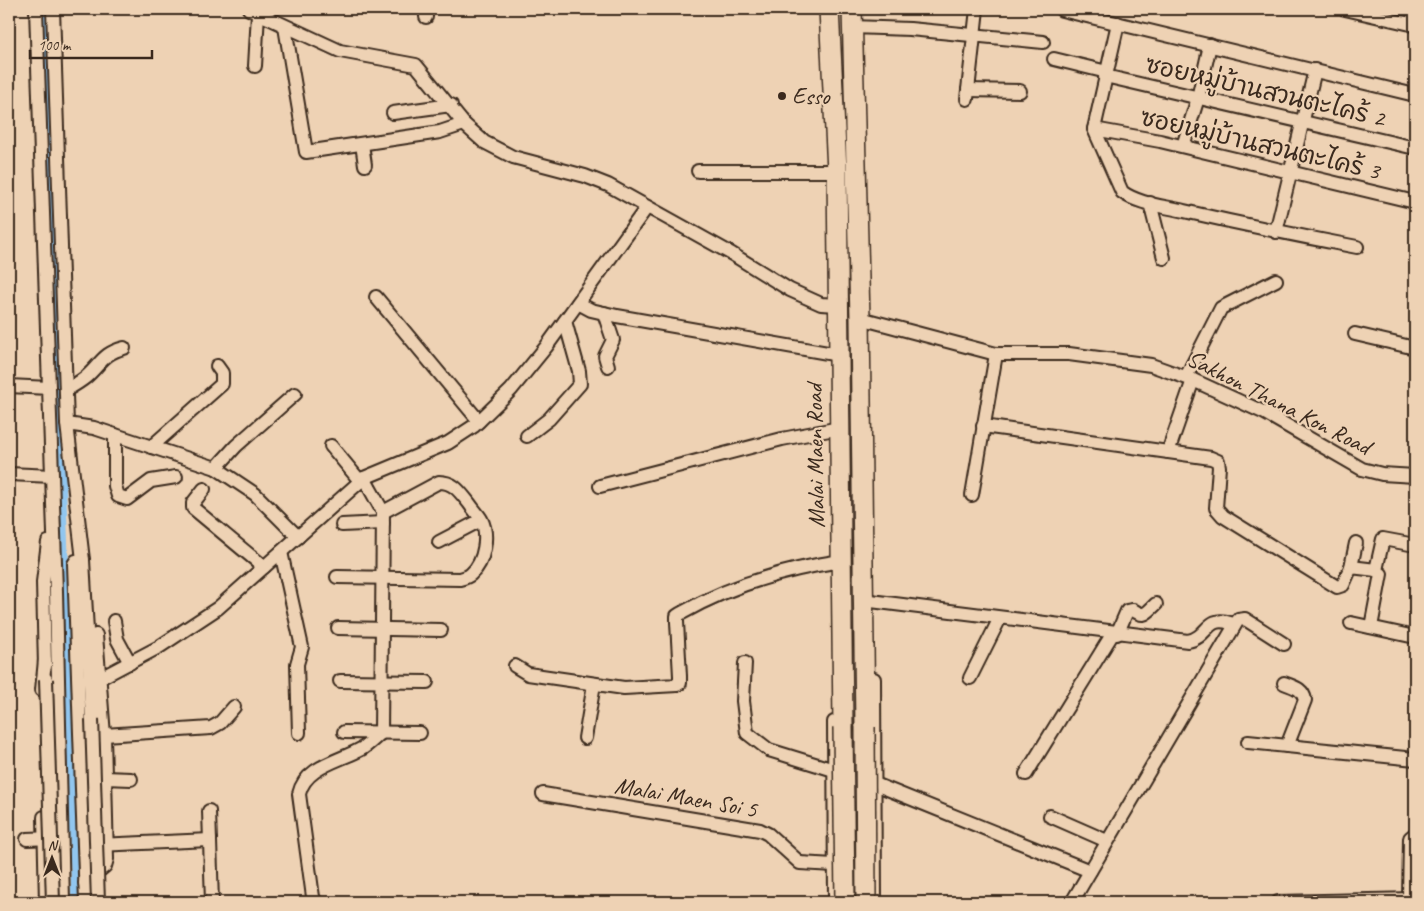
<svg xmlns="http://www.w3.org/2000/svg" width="1424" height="911" viewBox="0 0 1424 911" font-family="Caveat,'Playpen Sans Thai',sans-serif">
<rect width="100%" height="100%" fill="#eed2b4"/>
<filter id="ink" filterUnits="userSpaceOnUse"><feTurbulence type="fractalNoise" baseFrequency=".02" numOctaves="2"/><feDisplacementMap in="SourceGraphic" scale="10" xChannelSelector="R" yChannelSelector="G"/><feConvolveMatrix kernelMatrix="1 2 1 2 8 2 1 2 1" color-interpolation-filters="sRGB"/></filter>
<g filter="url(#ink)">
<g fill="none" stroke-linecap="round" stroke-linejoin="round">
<!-- canal -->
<polyline stroke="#91c6ef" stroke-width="9" points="45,9 76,902"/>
<defs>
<g id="minor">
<polyline points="36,9 56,591 63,902"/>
<polyline points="53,9 67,424 83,560 92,719"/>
<polyline points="249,9 340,51 416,65 464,124 484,142 513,157 585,176 608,185 732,254 790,290 821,304 838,305"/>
<polyline points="1345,9 1415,25"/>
<polyline points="1062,10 1415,95"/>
<polyline points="426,17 426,9"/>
<path d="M1118,23L1094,129L1122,192C1138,204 1164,206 1184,211C1241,224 1299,236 1357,247"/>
<polyline points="1412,25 1415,9"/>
<polyline points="285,27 306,152 440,132 464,124"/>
<polyline points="852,27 910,29 1043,42"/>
<polyline points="1054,59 1107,72"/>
<polyline points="255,66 258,14"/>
<polyline points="1105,76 1415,148"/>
<polyline points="968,90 1020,91"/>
<polyline points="967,99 977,9"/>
<polyline points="393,113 451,105"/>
<polyline points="1094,129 1160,141 1415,202"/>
<polyline points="362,144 365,165"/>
<polyline points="1183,146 1198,98 1210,45"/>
<polyline points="698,171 837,171"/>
<polyline points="1150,203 1164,258"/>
<polyline points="1276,232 1315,70"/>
<polyline points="376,297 479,421"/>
<polyline points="578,303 591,310 617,316 839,355"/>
<polyline points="604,313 613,340 605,356 608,366"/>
<polyline points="860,318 996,354 1069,354 1151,365 1193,380 1265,413 1362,469 1382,474 1415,476"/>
<polyline points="1355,334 1415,348"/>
<polyline points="1186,377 1221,308 1276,280"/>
<polyline points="9,386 49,388"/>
<path d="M66,390C73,386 80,382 86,377C101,364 103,353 124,348"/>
<polyline points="67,424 94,428 216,468 255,494 298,537"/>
<polyline points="983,426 1211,458 1218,461 1219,467 1216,508 1223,516 1337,587 1343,585 1351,567 1376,570"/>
<polyline points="115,435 115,486 118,496 127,499 151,481 176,477"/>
<polyline points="527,436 549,419 580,384 579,371 565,321"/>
<polyline points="331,446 360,481"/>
<polyline points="151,447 222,384 222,373 217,366"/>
<polyline points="1168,452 1193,380"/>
<polyline points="216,468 236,446 295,394"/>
<polyline points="9,474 52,476"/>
<polyline points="600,486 782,439 840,428"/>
<polyline points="204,489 193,503 193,508 264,567"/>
<polyline points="972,495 996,354"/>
<polyline points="342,525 383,523"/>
<polyline points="439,542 481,520"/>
<polyline points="281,552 302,647 297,664 299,733"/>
<polyline points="83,560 76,561 74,564 86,902"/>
<polyline points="1351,567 1356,543"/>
<path d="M337,577L460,579C464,578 469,576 471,574C485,562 489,534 481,519C478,514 473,509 469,503C460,492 454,482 439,482L383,512"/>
<path d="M863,600L1188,641C1209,637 1206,615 1230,623"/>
<polyline points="114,621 117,639 130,663"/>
<polyline points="1351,623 1415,637"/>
<polyline points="1371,627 1381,574 1376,570 1383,539 1415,545"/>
<polyline points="338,628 441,630"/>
<path d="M1117,634L1127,611L1133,610C1145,618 1146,613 1156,604"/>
<polyline points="745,663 743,701 747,733 769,750 834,770"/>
<path d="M515,666L528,674L624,688L677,685L680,683V676L677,622V616L680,614C729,586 787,569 841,561"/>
<polyline points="45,667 43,582 48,542"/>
<polyline points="970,678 1000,618"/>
<polyline points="874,679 875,902"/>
<polyline points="340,681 427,682"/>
<polyline points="91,683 159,647 218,608 364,478 448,443 474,426 511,390 546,347 647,207"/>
<path d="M1284,683C1293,687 1303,688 1305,700L1287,746"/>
<polyline points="42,690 45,660"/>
<polyline points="834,722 835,902"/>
<polyline points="344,732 420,733"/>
<polyline points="104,735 211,728 220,723 234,707"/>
<polyline points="585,738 594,684"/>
<polyline points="1248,742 1415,759"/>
<polyline points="1026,774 1113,633"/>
<polyline points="105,778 131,779"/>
<polyline points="875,784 1090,871"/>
<polyline points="543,794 760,830 768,834 800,863 834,865"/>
<polyline points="209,811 212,902"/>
<polyline points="1050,816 1107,841"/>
<polyline points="44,817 46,902"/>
<polyline points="27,839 52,838"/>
<polyline points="98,845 210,840"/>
<polyline points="85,883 105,866 107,859 104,735 96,635"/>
<polyline points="1409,899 1410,838 1415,834"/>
<path d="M316,902L313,897L299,794C305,766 341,761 363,748C369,744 375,738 381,733L383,512L364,478"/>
<polyline points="1072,902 1238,620 1245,619 1284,644"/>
<polyline points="1278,902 1415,899"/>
</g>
<g id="highway">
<polyline points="829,9 837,171 843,727"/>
<polyline points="852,9 860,318 865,727"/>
</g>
</defs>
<!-- minor casing -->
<use href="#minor" stroke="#3b2a1e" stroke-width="16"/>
<!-- highway casing -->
<use href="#highway" stroke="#3b2a1e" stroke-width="22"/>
<!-- minor -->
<use href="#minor" stroke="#eed2b4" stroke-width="12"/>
<!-- highway -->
<use href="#highway" stroke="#eed2b4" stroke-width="19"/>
<defs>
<g id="minor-bridge">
<polyline points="46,679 53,902"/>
<polyline points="92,719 98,902"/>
</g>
<g id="highway-bridge">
<polyline points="843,727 845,902"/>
<polyline points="865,727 866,902"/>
</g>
</defs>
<!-- minor-bridge casing -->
<use href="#minor-bridge" stroke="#3b2a1e" stroke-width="16" stroke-linecap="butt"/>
<!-- highway-bridge casing -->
<use href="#highway-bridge" stroke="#3b2a1e" stroke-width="22" stroke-linecap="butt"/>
<!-- minor-bridge -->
<use href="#minor-bridge" stroke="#eed2b4" stroke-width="12"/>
<!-- highway-bridge -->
<use href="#highway-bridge" stroke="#eed2b4" stroke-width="19"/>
</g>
</g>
<!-- markers -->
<circle fill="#3b2a1e" stroke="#eed2b4" stroke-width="2" cx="782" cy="96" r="5"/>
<g text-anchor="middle" stroke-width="4.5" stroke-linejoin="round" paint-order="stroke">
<!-- street labels -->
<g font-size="24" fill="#3b2a1e" stroke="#eed2b4">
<text transform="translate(1265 91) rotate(13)" y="8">ซอยหมู่บ้านสวนตะไคร้ 2</text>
<text transform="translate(1260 144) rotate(13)" y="8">ซอยหมู่บ้านสวนตะไคร้ 3</text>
<text transform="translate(1279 402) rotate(27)" y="8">Sakhon Thana Kon Road</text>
<text transform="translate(815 456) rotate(-91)" y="8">Malai Maen Road</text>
<text transform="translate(686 797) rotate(10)" y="8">Malai Maen Soi 5</text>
</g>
<!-- poi labels -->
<g font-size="24" fill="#3b2a1e" stroke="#eed2b4" text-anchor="start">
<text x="792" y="104">Esso</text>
</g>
</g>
<!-- margin -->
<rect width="1424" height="911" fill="none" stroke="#eed2b4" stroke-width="30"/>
<rect x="15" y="15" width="1394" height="881" fill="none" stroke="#3b2a1e" stroke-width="2" filter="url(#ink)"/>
<!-- north arrow -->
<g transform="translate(52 858)" stroke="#eed2b4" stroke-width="4" paint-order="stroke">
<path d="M0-4L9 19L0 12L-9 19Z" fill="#3b2a1e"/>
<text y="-8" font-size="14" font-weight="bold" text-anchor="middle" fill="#3b2a1e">N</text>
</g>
<!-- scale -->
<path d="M30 50v8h122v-8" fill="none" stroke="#3b2a1e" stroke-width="2.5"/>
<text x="38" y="50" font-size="15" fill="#3b2a1e" stroke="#eed2b4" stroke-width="4" paint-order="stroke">100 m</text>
</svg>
